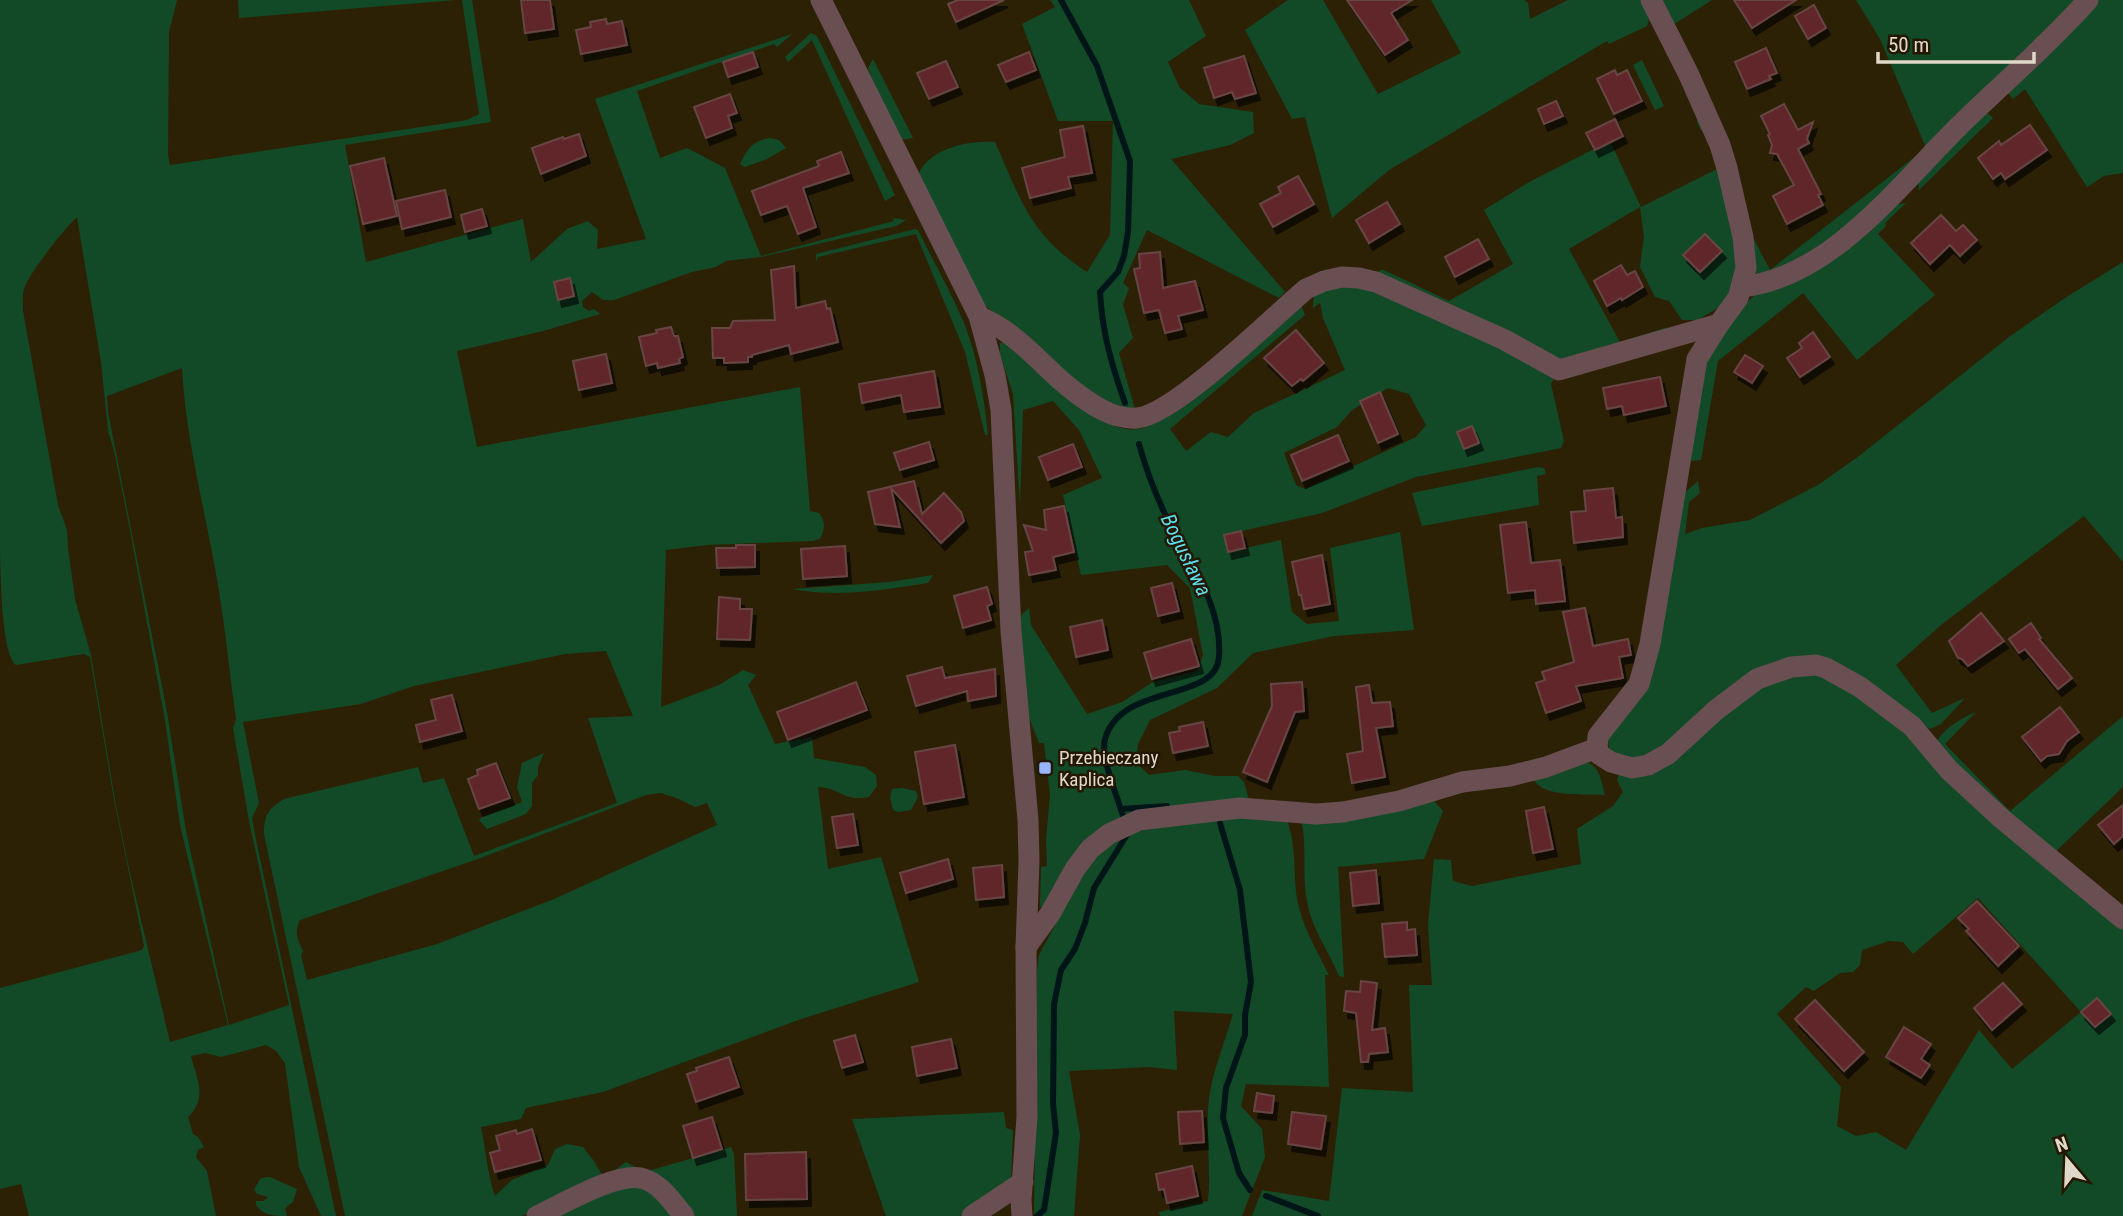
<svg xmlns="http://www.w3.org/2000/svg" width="2123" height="1216" viewBox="0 0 2123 1216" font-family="'Roboto Condensed',sans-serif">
<defs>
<filter id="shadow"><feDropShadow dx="4" dy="7" stdDeviation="0" flood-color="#0009"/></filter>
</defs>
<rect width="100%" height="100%" fill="#2d2105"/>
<!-- green -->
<g fill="#124a27" fill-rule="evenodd">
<path d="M0,0H177L169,32L168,155L170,165L467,120L479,114L462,0H472L491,122L345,145L366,262L523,219L531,262L567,229L588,221L598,230L597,249L646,239L595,99L792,34L777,47L774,44L637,91L660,158L687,148L725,168L761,256L894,221L893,218L906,220L896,226L761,257L726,261L716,267L692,272L614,300H603L592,292L582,301L583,307L589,311L594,309L600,314L543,331L457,351L477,447L800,387L810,511L819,513C826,523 825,528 820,539L812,541L707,545L666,550L661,707L719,685L743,670L756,675L748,685L775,744L812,737L814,758L865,767L876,775L877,786L869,797C843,802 841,788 818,787L828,869L881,857L919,982L801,1019L603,1092L526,1108L521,1119L481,1127C486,1151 487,1172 495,1196L512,1180L548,1165L555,1149L567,1144L583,1147L594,1161L605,1180L522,1216H345L264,834C264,815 268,809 284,799L418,767L423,783L444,778L474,856L617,803L588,718L633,716L606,651L565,654L414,686L361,704L243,722L259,803L252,818L255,835L336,1216H321L299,1167L285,1063L276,1051L266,1045L221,1057L205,1053L191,1056C197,1080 208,1098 188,1117L193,1134L198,1137L204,1147L198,1150L196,1157L207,1171L216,1216H29L21,1184L0,1189V988L142,950L144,946L114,800L90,657L84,654L16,665C1,653 1,574 0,552ZM77,217L101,362L108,430L114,451L129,525L165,720L180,825L228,1025L170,1042L130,873L116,806L91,655L75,599L68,548L67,530L58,505L23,311C23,304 22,295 24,289C29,273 64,229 77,217ZM182,368C186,443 207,517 219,591C226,634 230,677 236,720L233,728L249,821L289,1005L229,1025L186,831L167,712L108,412L107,396ZM661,793L679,799L695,807L707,803L717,825L554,899L437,944L307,980L301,955L303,951C297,939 294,932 300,920L475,860L646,795Z"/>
<polygon points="238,0 456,0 239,18"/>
<path d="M1050,0H1189L1206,36L1168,62L1180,88L1199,104L1253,112L1254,133L1230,145L1171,159L1285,292L1279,298L1147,230L1123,283L1129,288L1123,305L1133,338L1119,353L1135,409C1085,412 1026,333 984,305L918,175C929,148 969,140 995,142C1021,201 1031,236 1087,272L1110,235L1113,121H1058L1022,24L1055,7Z"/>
<polygon points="1288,0 1323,0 1378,94 1461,53 1431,0 1524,0 1528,3 1530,19 1568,0 1642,0 1649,20 1647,26 1609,44 1607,41 1389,170 1332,218 1305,117 1292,119 1245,30"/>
<polygon points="1655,0 1712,0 1671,26"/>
<polygon points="1856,0 2078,0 1841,232 1792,266 1761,275 1755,273 1748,228 1770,270 1926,148 1880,39"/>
<polygon points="2096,0 2123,0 2123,173 2104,176 2087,187 2025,89 2013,99 2004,88"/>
<polygon points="811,33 817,36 895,195 885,201 812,40 788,62 785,57"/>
<polygon points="873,59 913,138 900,140 873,85 868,68"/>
<polygon points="1642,60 1664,106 1655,110 1633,65"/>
<polygon points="1983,109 1993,118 1919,190 1918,174"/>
<path d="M1697,115L1708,130L1740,241L1737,287L1719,307L1698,320H1682L1669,301L1655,297L1640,267L1644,237L1640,207L1569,249L1620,342L1668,327L1657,336L1563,361L1377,274L1380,270H1384L1449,301L1513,264L1484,210L1531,181L1610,141L1641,207L1717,169L1706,134C1699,130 1696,122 1697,115Z"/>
<path d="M770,138L779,140L786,148L765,160L745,167L740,164C746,149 754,140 770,138Z"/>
<polygon points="1906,203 1885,223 1886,226 1878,234 1935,295 1857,360 1803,293 1718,361 1701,460 1691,461 1687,456 1702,360 1741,308 1757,293 1890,206"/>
<path d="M915,229L918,230C933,261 951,292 964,323C978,358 984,398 988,435H985L965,352L916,234L818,257L816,262V254Z"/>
<polygon points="2123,262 2123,562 2084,516 1941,625 1896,665 1932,713 1965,698 1941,724 1930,729 1805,660 1665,750 1630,763 1609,749 1608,739 1632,705 1682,495 1698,481 1700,493 1689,502 1685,534 1702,528 1750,520 1818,485 1859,456 2009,337 2065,298"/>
<path d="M1351,283L1472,333L1554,378L1551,384L1564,441L1561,448L1416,477L1322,513L1224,535L1228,552L1281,540L1292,612L1307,624L1339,621L1330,548L1400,532L1414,630L1334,636L1253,653L1217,688L1150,720L1138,744L1136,763L1149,775L1185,770L1215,776H1238L1244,782L1250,803L1141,814L1042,909L1040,906L1041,867L1047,866L1046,840L1050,795L1044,743H1039L1026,710L1020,621L1022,614L1029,608L1031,625L1087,714L1122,702L1153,682L1197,671L1203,655L1190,588L1167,565L1081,575L1063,495L1102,478L1079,430L1053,401L1023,410L1020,506L1013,394L1000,354V343L1004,342L1099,418C1112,426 1123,431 1139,429C1170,425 1271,330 1301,305L1305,315L1170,429L1186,451L1211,432L1228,437L1254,413L1345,370L1323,318L1320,303L1313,308L1314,293ZM1388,388L1409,394L1426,425L1416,437L1305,489L1296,485L1284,453L1337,427L1352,410Z"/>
<polygon points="1538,467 1544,468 1546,474 1537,476 1539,505 1422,526 1412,493"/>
<path d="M933,575L928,583C883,590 838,598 792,589L890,582Z"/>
<path d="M1806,668L1878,706L2123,925V1216H1252L1262,1190L1329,1201L1342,1088L1413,1092L1409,985H1432L1428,925L1434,859L1451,860L1453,881L1472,886L1581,864L1577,829L1613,806L1623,792L1617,780L1620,772L1631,774L1762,681ZM1978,898L2081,1012L2012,1069L1979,1030L1906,1150L1876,1132L1856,1136L1837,1126L1841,1087L1777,1014L1806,987L1814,991L1840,973L1853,972L1860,965L1862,950L1889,941L1903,942L1913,954Z"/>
<path d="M1976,712L1945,744L2010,811L2123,716V787L2052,855L1936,744C1941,730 1963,717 1976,712Z"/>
<polygon points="544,753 538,767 538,775 532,783 532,806 526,814 487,829 479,820 482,817 522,802 517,787 522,763"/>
<path d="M1584,761C1600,766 1601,780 1605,795C1587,794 1538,798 1533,777Z"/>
<polygon points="902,788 916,791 918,797 911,810 898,812 893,810 890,798 892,789"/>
<path d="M1434,801L1443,811L1424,859L1338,867L1344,977L1339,976C1330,953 1313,931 1308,906C1301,878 1308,848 1301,819Z"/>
<path d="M1219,816L1286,818C1297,845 1293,871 1297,899C1302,926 1317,951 1329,975H1325L1329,1087L1246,1084L1241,1106L1262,1129L1265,1157L1242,1216H1160L1159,1212L1208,1201C1212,1164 1203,1125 1211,1087C1216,1063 1226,1038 1233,1014L1174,1011L1177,1070L1149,1067L1069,1071L1080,1135L1074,1216H1034L1037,970L1039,955L1085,869L1117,835Z"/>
<polygon points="1004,1112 1006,1128 1013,1130 1011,1181 983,1203 960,1216 886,1216 852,1119"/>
<polygon points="731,1147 734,1154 737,1216 690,1216 615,1170 626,1162 635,1167 648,1171"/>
<path d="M270,1177L297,1189L293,1202L285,1208L287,1216C274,1216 264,1216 256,1205V1201H264L268,1197L257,1194L254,1189L261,1178Z"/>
<polygon points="639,1184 677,1216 547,1216 619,1185"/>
</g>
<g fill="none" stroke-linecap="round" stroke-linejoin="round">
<!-- stream -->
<g stroke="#001518" stroke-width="6">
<path d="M1061,0L1097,66L1130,161L1128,232L1124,256L1118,272L1100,292C1102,332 1112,366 1125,403"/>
<polyline points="1121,809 1167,806"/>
<path d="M1123,816C1118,798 1100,757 1105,739C1121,682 1216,703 1219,657C1223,605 1187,558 1165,514C1154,491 1146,469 1139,444"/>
<polyline points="1220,823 1240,890 1251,982 1245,1015 1245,1035 1226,1088 1223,1118 1239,1173 1250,1190"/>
<polyline points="1266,1196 1318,1216"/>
<polyline points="1037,1216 1044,1210 1056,1133 1053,1104 1054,1004 1061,970 1075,949 1085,923 1094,888 1128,833"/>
</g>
</g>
<!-- building -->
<g fill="#612829" stroke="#674544" stroke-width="2" filter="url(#shadow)">
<polygon points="521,0 550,0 554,29 525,33"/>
<polygon points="958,0 1004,0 956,22 948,4"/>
<polygon points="1347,0 1412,0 1391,13 1408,40 1385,55"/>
<polygon points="1734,0 1796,0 1752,28"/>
<polygon points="1814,5 1826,28 1808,39 1795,16"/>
<polygon points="606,19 607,24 622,21 627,45 581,54 576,30 591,27 590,22"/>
<polygon points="1766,48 1777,73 1769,76 1771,79 1747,89 1735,62"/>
<polygon points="753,52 758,67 728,77 723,62"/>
<polygon points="1029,52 1036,70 1006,82 998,65"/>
<polygon points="1244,56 1256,93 1235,99 1232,92 1214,98 1204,68"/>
<polygon points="946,61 958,87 929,99 917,73"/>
<polygon points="1615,70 1617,75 1627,70 1642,101 1614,114 1597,79"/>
<polygon points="730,94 737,113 728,116 732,128 706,138 694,107"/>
<polygon points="1556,101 1563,116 1544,124 1538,109"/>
<polygon points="1784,104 1798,130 1813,122 1807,139 1809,143 1798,149 1821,194 1818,195 1823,205 1787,224 1773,196 1794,185 1777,154 1770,153 1772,145 1768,135 1770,134 1761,116"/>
<polygon points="1615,119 1623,136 1595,150 1586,133"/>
<polygon points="2030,125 2047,150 2005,179 2001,173 1993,179 1978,158 1999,141 2001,145"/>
<polygon points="1083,126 1092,173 1068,177 1071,188 1030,198 1022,168 1065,157 1060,130"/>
<polygon points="579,134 586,156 541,174 532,148 563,137 564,139"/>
<polygon points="841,152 849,173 803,188 816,227 798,234 787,206 761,215 752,191 819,166 817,161"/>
<polygon points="384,158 397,216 363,224 350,166"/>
<polygon points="1298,176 1314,204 1273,227 1260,204 1281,193 1278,187"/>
<polygon points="445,190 451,217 402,229 396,201"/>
<polygon points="1387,202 1400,224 1369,243 1356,220"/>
<polygon points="482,209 487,226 465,232 461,215"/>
<polygon points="1941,215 1956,231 1963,225 1977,240 1960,256 1950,245 1930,264 1911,243"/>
<polygon points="1705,234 1722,251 1700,272 1683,255"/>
<polygon points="1478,239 1489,259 1455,277 1445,257"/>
<polygon points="1160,252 1163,288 1195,281 1203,310 1178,316 1182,329 1165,333 1159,310 1144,313 1134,269 1140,268 1139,254"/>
<polygon points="1621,265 1627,275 1635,271 1643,287 1622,300 1621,298 1607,306 1594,281"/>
<polygon points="794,266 796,308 825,301 827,309 830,308 838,342 791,354 789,345 752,355 752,357 748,357 748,362 724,363 724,358 713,358 712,328 730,328 733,321 775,320 771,270"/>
<polygon points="570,278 574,296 558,300 554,282"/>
<polygon points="671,327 674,336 678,336 683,357 679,359 680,363 658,368 657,363 646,366 639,337 657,333 656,330"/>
<polygon points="1296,330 1324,363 1303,381 1301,379 1292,386 1264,358"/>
<polygon points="1813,332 1830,357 1800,377 1787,358 1802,348 1799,343"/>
<polygon points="606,354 612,383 579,390 573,361"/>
<polygon points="1745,355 1763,366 1752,383 1734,372"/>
<polygon points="934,371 940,407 904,412 901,395 862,403 859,384"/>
<polygon points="1660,377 1666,406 1624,415 1622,406 1607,409 1603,388"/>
<polygon points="1380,392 1398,434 1378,443 1360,401"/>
<polygon points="1472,426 1479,443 1464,449 1457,432"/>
<polygon points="1338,435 1349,461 1302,481 1291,455"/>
<polygon points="929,442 934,460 900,470 894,453"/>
<polygon points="1073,444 1082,467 1048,480 1039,457"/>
<polygon points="914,481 922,514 944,493 961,512 964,521 941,543 891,488 900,527 875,524 868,492"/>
<polygon points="1613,488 1616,518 1622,517 1623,537 1574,543 1571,512 1586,511 1584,491"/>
<polygon points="1064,506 1074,552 1053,557 1056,570 1029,575 1025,552 1033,551 1024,525 1046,530 1044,510"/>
<polygon points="1526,522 1531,563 1560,560 1565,601 1536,604 1535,590 1508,593 1500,525"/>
<polygon points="1241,531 1245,548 1228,552 1224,535"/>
<polygon points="736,545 755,545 755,567 717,568 716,548 736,548"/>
<polygon points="845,546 847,576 803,579 801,549"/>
<polygon points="1322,555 1330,604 1304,609 1301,595 1299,595 1292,562"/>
<polygon points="1172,583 1179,611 1158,616 1151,588"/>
<polygon points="987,587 992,604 987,606 991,620 963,628 954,596"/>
<polygon points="719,597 740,599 740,609 752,609 750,640 717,639"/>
<polygon points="1585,608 1593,646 1628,639 1631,655 1619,657 1623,678 1576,686 1581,701 1546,713 1536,683 1545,680 1542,672 1574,662 1563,612"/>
<polygon points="1981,613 2004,641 1968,666 1962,659 1958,658 1949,641"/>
<polygon points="1102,620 1108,650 1076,657 1070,627"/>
<polygon points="2031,623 2041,638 2039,639 2072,678 2058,689 2025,649 2019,653 2009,639"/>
<polygon points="1191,639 1199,666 1152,679 1144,653"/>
<polygon points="942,667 945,678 995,669 996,696 968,701 967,691 916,706 907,676"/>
<polygon points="856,682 867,710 788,740 777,712"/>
<polygon points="1302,682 1304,711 1295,712 1267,782 1243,772 1272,706 1271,684"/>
<polygon points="1369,685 1372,703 1390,702 1393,726 1376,728 1385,777 1352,783 1347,754 1363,751 1356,687"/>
<polygon points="452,695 462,731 420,742 416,725 436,720 431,700"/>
<polygon points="2060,707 2079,732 2067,741 2059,754 2047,756 2041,761 2022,737"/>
<polygon points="1203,722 1208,746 1173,753 1169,733 1180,731 1179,727"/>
<polygon points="955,745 964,797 924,804 915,752"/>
<polygon points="496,763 510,798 479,809 468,779 478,775 477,770"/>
<polygon points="2123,805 2123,836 2114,844 2098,825"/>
<polygon points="1544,807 1553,849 1533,853 1526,811"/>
<polygon points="853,814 858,845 837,848 832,817"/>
<polygon points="948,859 953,879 906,893 900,873"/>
<polygon points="1002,865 1004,897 976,900 973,868"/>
<polygon points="1376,870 1379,903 1353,906 1350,873"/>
<polygon points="1977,901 2019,946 1998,966 1966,931 1969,929 1958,918"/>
<polygon points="1407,922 1407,930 1415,929 1417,955 1385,957 1382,924"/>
<polygon points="1361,981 1377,983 1372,1030 1385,1028 1388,1052 1369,1054 1368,1062 1361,1062 1356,1013 1344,1011 1346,991 1360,992"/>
<polygon points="2003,983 2022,1004 1992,1030 1974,1008"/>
<polygon points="2097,998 2111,1014 2095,1027 2081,1012"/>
<polygon points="1815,1000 1864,1052 1844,1071 1795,1019"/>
<polygon points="1904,1027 1931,1044 1921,1059 1930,1065 1921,1078 1886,1057"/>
<polygon points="855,1035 863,1062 842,1068 834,1041"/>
<polygon points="951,1039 957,1068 917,1076 912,1047"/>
<polygon points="729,1057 739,1087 696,1102 687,1074 697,1071 696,1068"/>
<polygon points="1257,1093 1274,1096 1272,1113 1254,1111"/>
<polygon points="1202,1111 1204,1142 1180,1144 1178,1112"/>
<polygon points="1292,1112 1326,1116 1321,1149 1288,1144"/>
<polygon points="712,1117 722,1149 693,1158 683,1126"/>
<polygon points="532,1129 541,1160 495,1172 490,1153 500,1150 496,1136 516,1130 517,1134"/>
<polygon points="806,1152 807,1199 746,1200 745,1154"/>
<polygon points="1192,1166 1198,1196 1167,1203 1164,1189 1159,1190 1156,1174"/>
</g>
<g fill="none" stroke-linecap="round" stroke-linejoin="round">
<!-- minor -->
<g stroke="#694e52" stroke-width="21">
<polyline points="821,0 979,316 995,375 1001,410 1011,631 1028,820 1029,860 1026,947 1027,1117 1021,1200 1022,1216"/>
<path d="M1741,287C1831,278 1899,185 1959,126C2002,84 2048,45 2088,0"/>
<path d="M979,316C986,320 995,324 1002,329C1029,346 1049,373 1075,392C1092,405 1114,420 1137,418C1174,415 1273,317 1306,289L1324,281L1342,277L1359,278L1376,282L1505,340L1559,370L1719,324L1738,298L1741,287L1746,268L1743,237L1727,168L1720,145L1688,73L1651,0"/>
<polyline points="1597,748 1600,755 1611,762 1632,768 1648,765 1668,754 1716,710 1757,679 1791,667 1816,665 1826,668 1860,687 1912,726 1949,770 2001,818 2123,919"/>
<polyline points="1026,947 1050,914 1075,869 1090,849 1109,834 1139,820 1240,808 1316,814 1343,812 1399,801 1462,782 1510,776 1546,767 1597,748 1598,736 1639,684 1650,644 1697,359 1719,324"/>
<path d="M537,1216C561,1205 619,1170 644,1179C661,1184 673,1203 684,1216"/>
<polyline points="972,1216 1023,1182"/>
</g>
</g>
<!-- markers -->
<rect fill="#98b6fd" stroke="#231700" stroke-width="2.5" x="1038" y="761" width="14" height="14" rx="3.5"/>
<g text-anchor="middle" stroke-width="5" stroke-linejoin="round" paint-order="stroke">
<!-- poi labels -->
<g font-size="19" fill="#e0d8c8" stroke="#231700" text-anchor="start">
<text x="1059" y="764">Przebieczany<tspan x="1059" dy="22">Kaplica</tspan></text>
</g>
<!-- water labels -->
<g font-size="21" font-style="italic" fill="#5ddeec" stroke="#231700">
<text transform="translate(1186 555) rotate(64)" y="7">Bogusława</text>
</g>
</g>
<!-- north arrow -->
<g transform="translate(2067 1160) rotate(341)" stroke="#231700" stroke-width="5" paint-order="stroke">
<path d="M0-5L12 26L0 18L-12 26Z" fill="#e0d8c8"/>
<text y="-10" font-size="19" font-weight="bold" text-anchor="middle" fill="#e0d8c8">N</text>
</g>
<!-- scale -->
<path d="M1878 52v10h156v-10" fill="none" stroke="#e0d8c8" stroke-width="3.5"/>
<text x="1888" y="52" font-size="21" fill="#e0d8c8" stroke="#231700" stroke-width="5" paint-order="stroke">50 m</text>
</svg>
